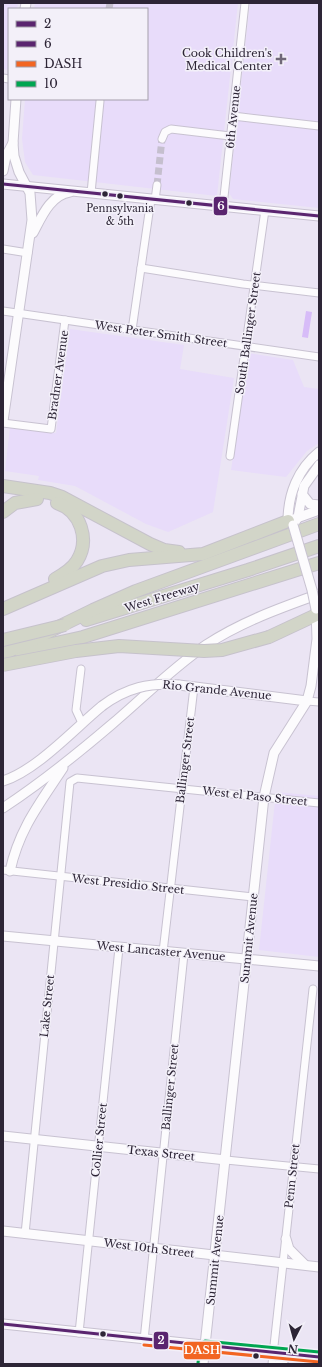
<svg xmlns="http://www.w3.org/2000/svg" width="322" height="1367" viewBox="0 0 322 1367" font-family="'Libre Baskerville',serif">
<rect width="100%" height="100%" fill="#ebe5f4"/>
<!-- built -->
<g fill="#e8dcfa">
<polygon points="3,3 18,3 17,9 9,9 9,70 3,69"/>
<polygon points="35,3 238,3 217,196 33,175 25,162 22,139 25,99 147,99 147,9 34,9"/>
<polygon points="250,3 319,3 319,208 233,199 229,193"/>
<polygon points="70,329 184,345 180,369 234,378 213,512 168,532 146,524 75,486 38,480 39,476 5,471 10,427 56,433"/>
<polygon points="248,353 293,360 304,387 319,389 319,443 307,451 286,477 231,470"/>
<polygon points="276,792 319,796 319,957 259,950"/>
</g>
<!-- green -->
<polygon fill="#d7bcf8" points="306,311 312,312 308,338 302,337"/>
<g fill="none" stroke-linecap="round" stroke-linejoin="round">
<!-- street-tunnel -->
<g stroke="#c5bfce" stroke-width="7" stroke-dasharray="7 3.5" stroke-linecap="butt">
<polyline points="109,9 110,3"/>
<polyline points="157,185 162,139"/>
</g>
<defs>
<g id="street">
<polyline points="3,78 9,79"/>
<polyline points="233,116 319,126"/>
<polyline points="162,139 165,132 171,129 230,136"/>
<polyline points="91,193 100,101"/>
<polyline points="155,200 157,185"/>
<polyline points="223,206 245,3"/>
<polyline points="3,249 28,253"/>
<polyline points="141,268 243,284 319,293"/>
<polyline points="3,311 319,357"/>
<polyline points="132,330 151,199"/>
<polyline points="3,423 51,429 65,320"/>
<polyline points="230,456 265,210"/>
<polyline points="81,669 76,710 82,723"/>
<polyline points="307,701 319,702"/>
<polyline points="3,870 253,897"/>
<polyline points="163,952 194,687"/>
<polyline points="226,1160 319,1169"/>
<polyline points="25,1234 70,782 77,778 319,803"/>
<polyline points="79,1333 119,948"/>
<polyline points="144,1340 184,954"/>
<polyline points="272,1364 313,989"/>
</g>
<g id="secondary">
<polyline points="25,9 26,3"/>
<polyline points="3,171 6,156 13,143"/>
<polyline points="3,184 319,216"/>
<path d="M33,233C41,218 50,195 70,192"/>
<polyline points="3,421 32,220 30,193 19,172 14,156 13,143 16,99"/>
<polyline points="302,494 310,504 319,505"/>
<polyline points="294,519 319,510"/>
<path d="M288,521C288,494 298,469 319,452"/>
<polyline points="288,521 293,525 298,517 304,486 319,465"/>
<polyline points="179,685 307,701"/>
<path d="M3,781C37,770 74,729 102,706"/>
<path d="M3,808C41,783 77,754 111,725C143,698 171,669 206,645C241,622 280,608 319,594"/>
<path d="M10,871C19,829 40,803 63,768"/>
<polyline points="3,936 319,966"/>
<polyline points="3,1136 226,1160"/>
<polyline points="3,1231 319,1267"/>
<polyline points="286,1239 289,1249 304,1264"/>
<polyline points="3,1324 319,1357"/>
<polyline points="203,1364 264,797 274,753 307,701 311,686 317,639 316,610"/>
<polyline points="279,1364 289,1355"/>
</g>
<g id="highway">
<polyline points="3,486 50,493 62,497 150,544 164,550 179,552"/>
<polyline points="3,512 15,503 37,499"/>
<path d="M55,579C64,574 72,569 77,561C90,540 81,511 57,503"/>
<polyline points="3,609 102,566 129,560 203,554 288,521"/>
<polyline points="86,620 248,570 319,546"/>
<polyline points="269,637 316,615"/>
<polyline points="20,651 83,637 319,563"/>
<polyline points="3,654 93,610 136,591 319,524"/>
</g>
</defs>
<!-- street casing -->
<use href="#street" stroke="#c8c2d1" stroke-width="9"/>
<!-- secondary casing -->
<use href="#secondary" stroke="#c8c2d1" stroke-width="11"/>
<!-- highway casing -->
<use href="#highway" stroke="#c6c2cb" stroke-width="14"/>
<!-- street -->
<use href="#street" stroke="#fcfbfd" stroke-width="7"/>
<!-- secondary -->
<use href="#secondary" stroke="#fcfbfd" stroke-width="9"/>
<!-- highway -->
<use href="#highway" stroke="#d2d5c8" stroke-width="12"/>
<defs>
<g id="secondary-bridge">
<polyline points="293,525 312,590 316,609"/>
<path d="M102,706C126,688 150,682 179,685"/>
</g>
<g id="highway-bridge">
<polyline points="3,640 65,625"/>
<polyline points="3,665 76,651 119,646 204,651 222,650 269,637"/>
</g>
</defs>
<!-- secondary-bridge casing -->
<use href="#secondary-bridge" stroke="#c8c2d1" stroke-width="11" stroke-linecap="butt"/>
<!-- highway-bridge casing -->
<use href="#highway-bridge" stroke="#c6c2cb" stroke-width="14" stroke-linecap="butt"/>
<!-- secondary-bridge -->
<use href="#secondary-bridge" stroke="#fcfbfd" stroke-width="9"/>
<!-- highway-bridge -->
<use href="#highway-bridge" stroke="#d2d5c8" stroke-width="12"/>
<defs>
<polyline id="bus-1" points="3,1324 319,1357"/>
<polyline id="bus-2" points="3,184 319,216"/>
<polyline id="bus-3" points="144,1345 319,1362"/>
<polyline id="bus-4" points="198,1363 200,1344 205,1341 319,1352"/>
</defs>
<!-- bus-1 casing -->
<use href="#bus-1" stroke="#f3f0f9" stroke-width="6"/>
<!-- bus-2 casing -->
<use href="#bus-2" stroke="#f3f0f9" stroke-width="6"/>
<!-- bus-3 casing -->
<use href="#bus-3" stroke="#f3f0f9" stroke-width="6"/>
<!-- bus-4 casing -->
<use href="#bus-4" stroke="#f3f0f9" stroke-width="6"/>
<!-- bus-1 -->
<use href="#bus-1" stroke="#5a256f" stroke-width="3"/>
<!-- bus-2 -->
<use href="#bus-2" stroke="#5a256f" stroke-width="3"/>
<!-- bus-3 -->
<use href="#bus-3" stroke="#f26522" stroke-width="3"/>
<!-- bus-4 -->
<use href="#bus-4" stroke="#00a651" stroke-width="3"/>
</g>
<!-- markers -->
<path fill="#706878" stroke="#f3f0f9" stroke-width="1.5" d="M279 53h4v4h4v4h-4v4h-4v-4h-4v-4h4z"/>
<g fill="#2d2536" stroke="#f3f0f9" stroke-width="1.5">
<circle cx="105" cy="194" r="3.5"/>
<circle cx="120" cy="196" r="3.5"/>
<circle cx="189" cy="203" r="3.5"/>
<circle cx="103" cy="1334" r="3.5"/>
<circle cx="256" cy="1356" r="3.5"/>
</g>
<g text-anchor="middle" stroke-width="3" stroke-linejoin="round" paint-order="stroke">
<!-- bus labels -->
<g font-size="10" fill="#2d2536" stroke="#f3f0f9">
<text x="120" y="212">Pennsylvania<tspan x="120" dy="13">&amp; 5th</tspan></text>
</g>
<!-- poi labels -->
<g font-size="11" fill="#2d2536" stroke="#f3f0f9" text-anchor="end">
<text x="272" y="57">Cook Children's<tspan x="272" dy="13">Medical Center</tspan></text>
</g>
<!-- street labels -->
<g font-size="11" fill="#2d2536" stroke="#f3f0f9">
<text transform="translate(233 117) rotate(-84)" y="4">6th Avenue</text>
<text transform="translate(248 333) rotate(-82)" y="4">South Ballinger Street</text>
<text transform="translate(161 334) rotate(8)" y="4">West Peter Smith Street</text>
<text transform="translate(58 375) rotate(-82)" y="4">Bradner Avenue</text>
<text transform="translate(162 597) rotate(-17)" y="4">West Freeway</text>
<text transform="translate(217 690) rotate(6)" y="4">Rio Grande Avenue</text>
<text transform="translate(185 760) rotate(-83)" y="4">Ballinger Street</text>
<text transform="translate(255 796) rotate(6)" y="4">West el Paso Street</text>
<text transform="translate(128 884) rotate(6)" y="4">West Presidio Street</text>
<text transform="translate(249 938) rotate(-84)" y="4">Summit Avenue</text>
<text transform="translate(161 951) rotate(5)" y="4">West Lancaster Avenue</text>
<text transform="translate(47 1006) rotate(-84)" y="4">Lake Street</text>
<text transform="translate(170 1087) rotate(-84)" y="4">Ballinger Street</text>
<text transform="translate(99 1140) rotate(-84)" y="4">Collier Street</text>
<text transform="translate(161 1153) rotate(6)" y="4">Texas Street</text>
<text transform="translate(292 1176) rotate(-84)" y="4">Penn Street</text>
<text transform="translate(149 1248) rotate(7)" y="4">West 10th Street</text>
<text transform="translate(215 1260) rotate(-84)" y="4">Summit Avenue</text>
</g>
</g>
<g stroke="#f3f0f9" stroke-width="1.5">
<rect x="213" y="196" width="15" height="20" rx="4" fill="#5a256f"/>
<rect x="153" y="1331" width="16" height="19" rx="4" fill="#5a256f"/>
<rect x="183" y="1341" width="38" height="19" rx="4" fill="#f26522"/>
</g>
<g font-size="11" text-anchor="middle" font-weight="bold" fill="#fff">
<text x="221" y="210">6</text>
<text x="161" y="1344">2</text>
<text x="202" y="1354">DASH</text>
</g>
<!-- border -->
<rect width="322" height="1367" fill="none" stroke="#2d2536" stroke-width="8"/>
<!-- legend -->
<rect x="8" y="8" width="140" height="92" fill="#f3f0f9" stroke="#a49fab"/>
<rect x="16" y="21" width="20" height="6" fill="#5a256f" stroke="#a49fab"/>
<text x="44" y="28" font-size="12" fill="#2d2536">2</text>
<rect x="16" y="41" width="20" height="6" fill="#5a256f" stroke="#a49fab"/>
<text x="44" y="48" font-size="12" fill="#2d2536">6</text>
<rect x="16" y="61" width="20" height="6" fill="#f26522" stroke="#a49fab"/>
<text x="44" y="68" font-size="12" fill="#2d2536">DASH</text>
<rect x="16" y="81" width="20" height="6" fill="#00a651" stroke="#a49fab"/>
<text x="44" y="88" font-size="12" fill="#2d2536">10</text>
<!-- north arrow -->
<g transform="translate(294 1339) rotate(186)" stroke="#f3f0f9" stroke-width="3" paint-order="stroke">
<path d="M0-3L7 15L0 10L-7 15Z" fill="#2d2536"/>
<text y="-6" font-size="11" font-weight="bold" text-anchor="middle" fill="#2d2536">N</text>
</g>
</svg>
